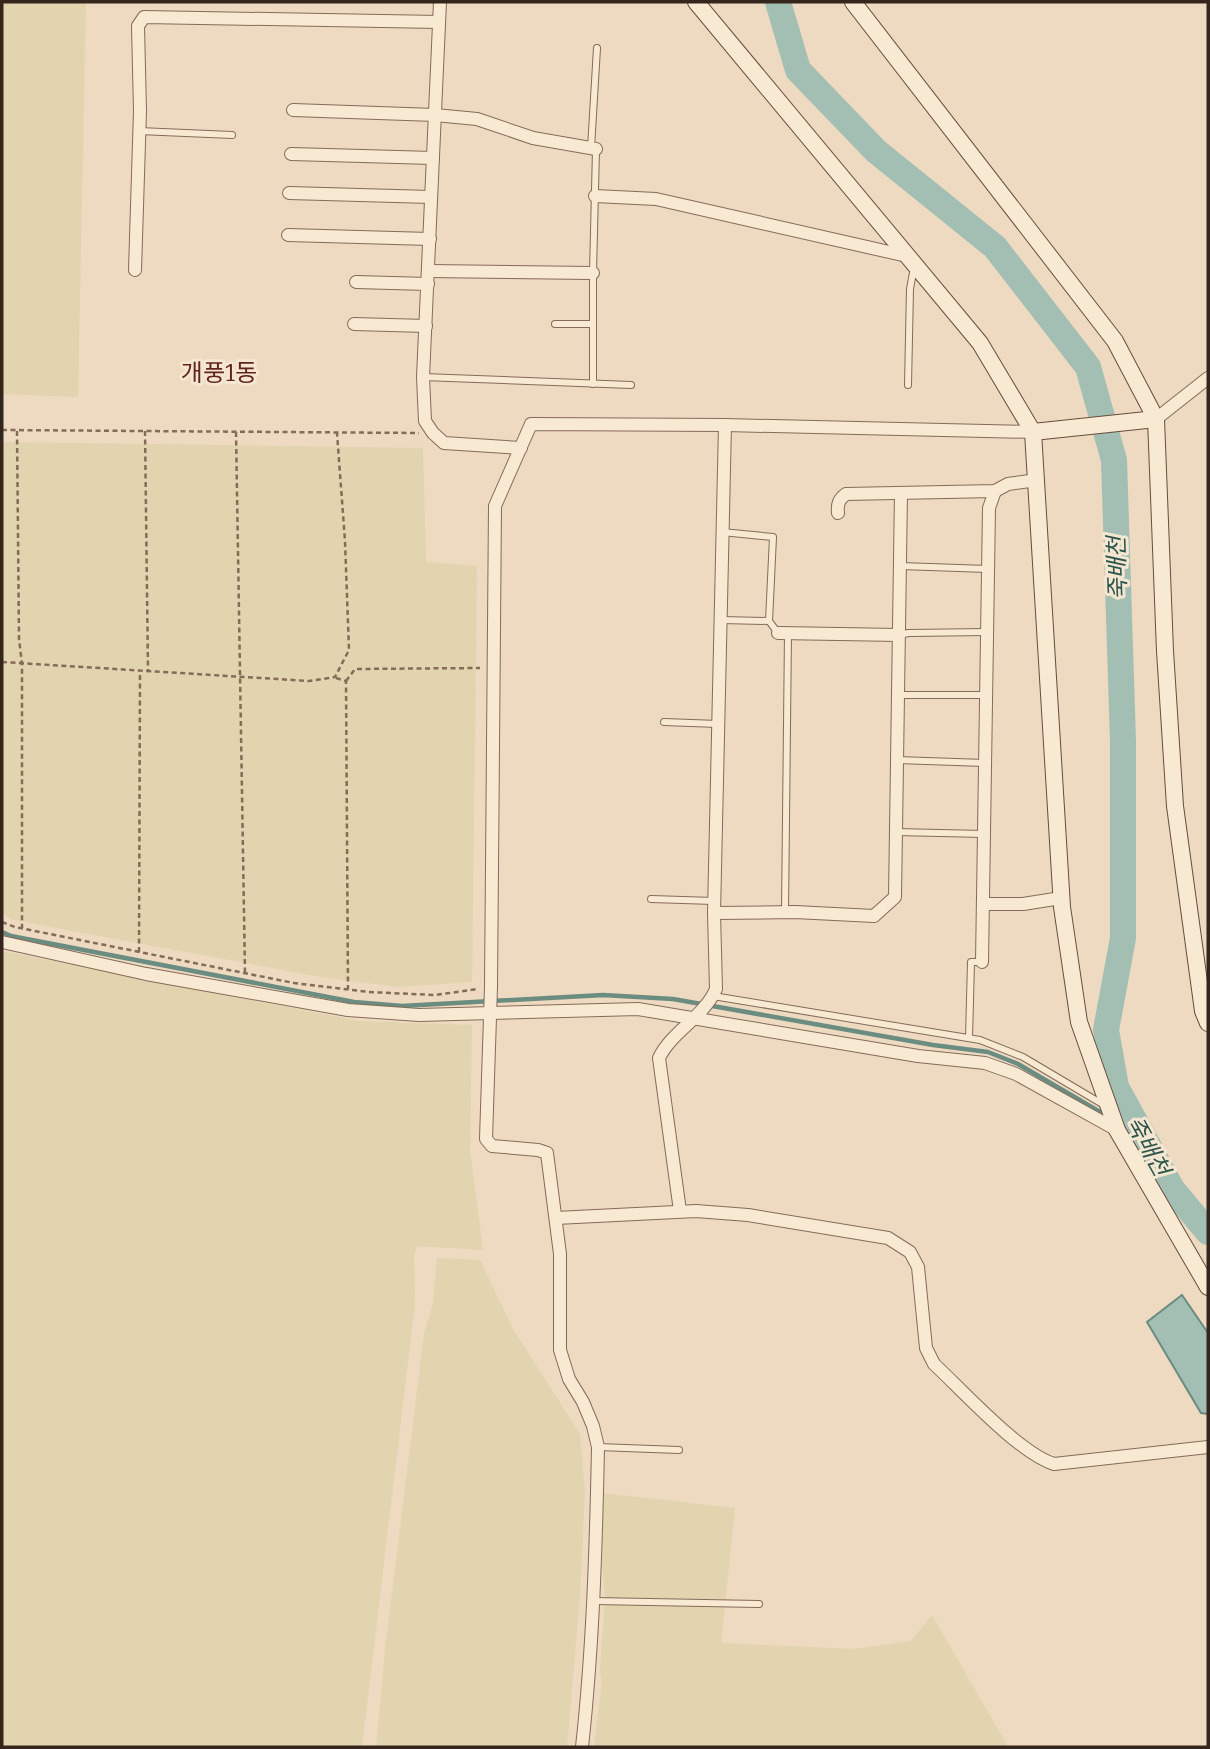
<svg xmlns="http://www.w3.org/2000/svg" width="1210" height="1749" viewBox="0 0 1210 1749" font-family="Bitter,'Noto Sans KR',serif">
<rect width="100%" height="100%" fill="#eddac0"/>
<!-- farmland -->
<g fill="#e2d4ae">
<polygon points="2,2 86,2 78,397 2,394"/>
<polygon points="2,442 423,448 426,562 477,566 472,982 399,987 320,977 13,920 2,913"/>
<polygon points="2,951 359,1021 472,1025 470,1150 483,1250 417,1246 414,1256 415,1303 362,1747 2,1747"/>
<polygon points="437,1258 480,1260 513,1329 580,1434 585,1492 580,1594 567,1747 376,1747 385,1651 424,1333 433,1304"/>
<polygon points="602,1493 735,1508 721,1643 854,1649 911,1641 932,1615 1008,1747 594,1747 602,1681 600,1670 605,1597 601,1553"/>
</g>
<!-- water -->
<polygon fill="#a3bfb4" stroke="#6b8c80" stroke-width="2" points="1182,1295 1208,1333 1208,1414 1201,1413 1147,1322"/>
<g fill="none" stroke-linecap="round" stroke-linejoin="round">
<!-- stream -->
<g stroke="#6b8c80" stroke-width="4.5">
<polyline points="2,932 11,936 354,1002 402,1006 603,995 673,999 933,1045 988,1052 1018,1064 1107,1116"/>
<polyline points="1120,1123 1144,1137"/>
</g>
<!-- river -->
<polyline stroke="#a3bfb4" stroke-width="26" points="778,2 798,70 876,151 995,247 1088,367 1114,460 1123,741 1123,938 1106,1030 1116,1087 1172,1189 1208,1232"/>
<defs>
<g id="lane">
<polyline points="139,131 232,135"/>
<polyline points="591,148 597,48"/>
<polyline points="555,324 593,324"/>
<polyline points="423,377 631,385"/>
<polyline points="593,384 593,273 596,149"/>
<polyline points="908,385 910,289 914,267"/>
<polyline points="722,532 773,537 769,621"/>
<polyline points="900,566 988,569"/>
<polyline points="721,620 769,621 778,633"/>
<polyline points="899,635 908,633 987,632"/>
<polyline points="898,695 986,695"/>
<polyline points="664,722 718,724"/>
<polyline points="897,760 985,763"/>
<polyline points="896,832 984,834"/>
<polyline points="651,899 714,901"/>
<polyline points="785,911 788,633"/>
<polyline points="713,996 980,1040 1023,1057 1104,1105"/>
<polyline points="969,1038 971,962 982,962"/>
<polyline points="598,1447 679,1450"/>
<polyline points="594,1601 759,1604"/>
</g>
<g id="street">
<polyline points="440,2 423,377 425,421 433,433 444,443 521,448"/>
<polyline points="293,110 435,115 477,119 533,138 596,149"/>
<polyline points="291,154 433,158"/>
<polyline points="289,193 431,197"/>
<polyline points="595,196 656,199 907,256"/>
<polyline points="288,235 430,239"/>
<polyline points="135,270 140,111 138,26 144,17 439,22"/>
<polyline points="428,271 593,273"/>
<polyline points="356,282 428,284"/>
<polyline points="354,324 426,326"/>
<polyline points="1156,419 1208,378"/>
<polyline points="725,425 1033,432"/>
<path d="M838,513C837,504 839,499 846,494L995,491L1008,484L1037,480"/>
<polyline points="778,633 899,635"/>
<polyline points="983,904 1023,904 1061,898"/>
<polyline points="714,913 795,912 874,916 895,897 901,493"/>
<polyline points="2,942 146,974 348,1010 419,1015 638,1009 918,1056 985,1063 1016,1074 1117,1130"/>
<polyline points="982,962 989,508 995,491"/>
<path d="M556,1218L696,1211L748,1215L888,1238L910,1252L918,1267L926,1348L934,1364C963,1391 1019,1453 1054,1464L1208,1447"/>
<path d="M582,1747C593,1647 596,1547 598,1447L593,1426L583,1402L569,1379L560,1350V1254L547,1153L538,1150L492,1146L486,1139L491,987L495,506L531,424L725,425L714,913L716,989C704,1017 672,1031 659,1058L680,1211"/>
</g>
<g id="secondary">
<polyline points="696,2 980,343 1033,432 1062,907 1079,1022 1117,1130 1208,1287"/>
<polyline points="853,2 1115,341 1156,419 1165,651 1175,806 1203,1011 1208,1023"/>
<polyline points="1033,432 1156,419"/>
</g>
</defs>
<!-- lane casing -->
<use href="#lane" stroke="#856b59" stroke-width="8"/>
<!-- street casing -->
<use href="#street" stroke="#856b59" stroke-width="14"/>
<!-- secondary casing -->
<use href="#secondary" stroke="#674d3c" stroke-width="18"/>
<!-- path -->
<g stroke="#856b59" stroke-width="2.5" stroke-dasharray="5 3.5" stroke-linecap="butt">
<polyline points="2,430 419,433"/>
<polyline points="17,431 19,639 22,664 22,928"/>
<polyline points="145,431 148,671"/>
<polyline points="236,432 245,973"/>
<polyline points="2,662 309,681 335,677 349,650 345,541 337,433"/>
<polyline points="336,678 346,681 348,989"/>
<polyline points="346,681 355,669 480,668"/>
<polyline points="2,922 15,927 294,983 369,992 435,995 478,989"/>
<polyline points="139,952 140,672"/>
</g>
<!-- lane -->
<use href="#lane" stroke="#f8e9d3" stroke-width="6"/>
<!-- street -->
<use href="#street" stroke="#f8e9d3" stroke-width="12"/>
<!-- secondary -->
<use href="#secondary" stroke="#f8e9d3" stroke-width="16"/>
</g>
<g text-anchor="middle" stroke-width="6" stroke-linejoin="round" paint-order="stroke">
<!-- water labels -->
<g font-size="23" font-style="italic" fill="#2c554e" stroke="#f4e6d0">
<text transform="translate(1117 568) rotate(-92)" y="8">죽배천</text>
<text transform="translate(1148 1146) rotate(61)" y="8">죽배천</text>
</g>
<!-- quarter labels -->
<g font-size="24" fill="#61241d" stroke="#f4e6d0">
<text x="219" y="381">개풍1동</text>
</g>
</g>
<!-- border -->
<rect width="1210" height="1749" fill="none" stroke="#35261d" stroke-width="7"/>
</svg>
